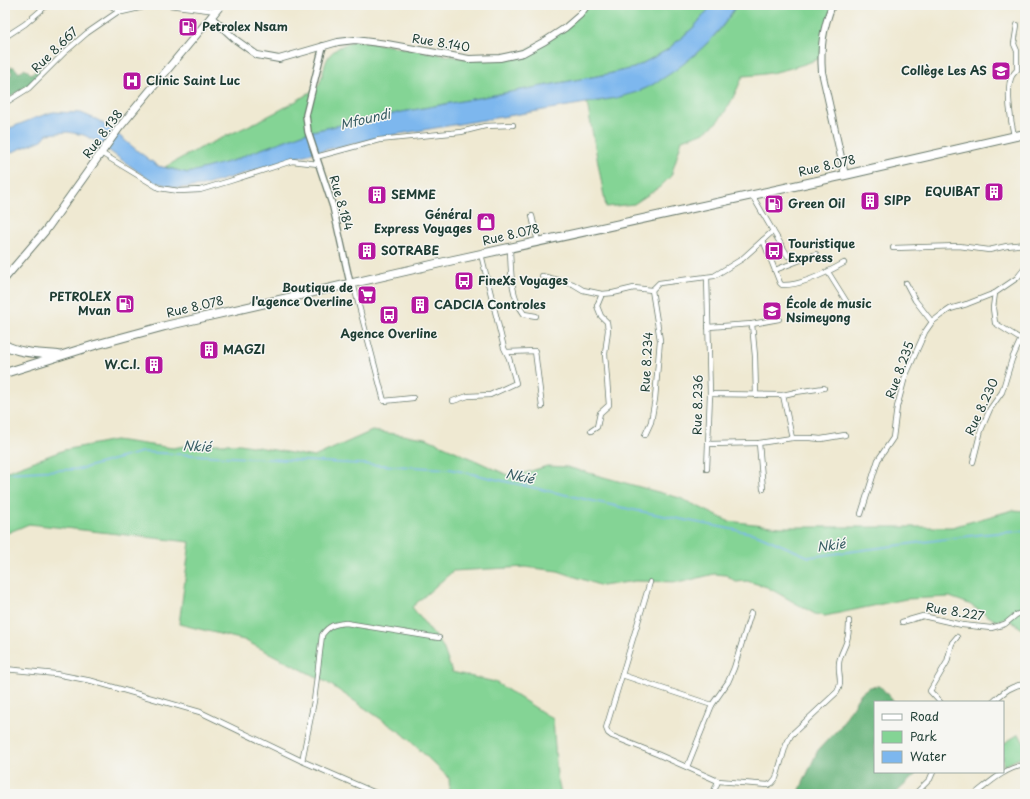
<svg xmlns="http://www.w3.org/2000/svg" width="1030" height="799" viewBox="0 0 1030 799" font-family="'Playpen Sans',sans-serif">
<rect width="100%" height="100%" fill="#f6f6f2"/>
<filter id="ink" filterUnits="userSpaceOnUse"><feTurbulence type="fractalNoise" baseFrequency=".025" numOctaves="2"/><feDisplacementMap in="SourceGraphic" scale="8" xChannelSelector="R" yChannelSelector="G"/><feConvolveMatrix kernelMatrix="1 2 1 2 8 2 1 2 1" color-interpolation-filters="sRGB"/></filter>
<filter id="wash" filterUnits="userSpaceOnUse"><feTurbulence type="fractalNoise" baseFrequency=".012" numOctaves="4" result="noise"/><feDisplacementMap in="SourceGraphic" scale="16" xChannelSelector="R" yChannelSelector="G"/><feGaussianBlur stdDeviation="0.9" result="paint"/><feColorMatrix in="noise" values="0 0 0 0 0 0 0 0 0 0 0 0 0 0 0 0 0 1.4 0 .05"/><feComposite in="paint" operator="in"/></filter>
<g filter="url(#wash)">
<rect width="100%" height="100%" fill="#efe9d2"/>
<!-- green -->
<g fill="#84d495" stroke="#528864">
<path d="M587,5H712L694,27L667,50L634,68L608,74L402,112L308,132L248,154L235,160L188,173L165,167C214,138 267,122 315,89C323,84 323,64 329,56C335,48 346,44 355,40L469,59L523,53L565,28Z"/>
<path d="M736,5H832L821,58C795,68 770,75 743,76C734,96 725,119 706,131C699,135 689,137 682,140L671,176L660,187L634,204L606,207L587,103C606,100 625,96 644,89C649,87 654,83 660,80C688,62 721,36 736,5Z"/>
<polygon points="372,431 426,438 512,477 547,466 567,467 680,498 728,521 780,527 952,527 1013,510 1025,511 1025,629 1024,630 1006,618 996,621 969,604 950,597 906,599 825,616 815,614 767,587 747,581 736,582 726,575 714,574 682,582 635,581 602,586 558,571 525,567 453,571 412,607 443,647 452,672 495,682 553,719 557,776 561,794 450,794 449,778 403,734 328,683 244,640 179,624 190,542 29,524 5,534 5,470 8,471 64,450 115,440 173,448 196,444 240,444 314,457"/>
<polygon points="1019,734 1025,745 1025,755 1004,766 1003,764 1003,744"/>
</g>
<!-- forest -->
<g fill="#6bb67e" stroke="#457a59">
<polygon points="11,67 14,67 19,73 25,68 31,74 39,68 41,71 33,82 5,100 5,78 12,74 10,69"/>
<polygon points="880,686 894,702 875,702 875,772 918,772 895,794 798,794 818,750 840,727 861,693 869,687"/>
</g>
<!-- water -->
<path fill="#7db7ee" stroke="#4e7a91" d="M712,5H736C720,37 677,73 646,88C637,93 626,95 616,98L393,135L315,152L202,186L177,188L151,181L97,142L84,135L68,132L47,134L42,140L5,155V130L35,118L53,112L81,113L98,120L116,133L139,152L158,166L188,173L235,160L248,154L308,132L402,112L608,74L634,68L667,50L694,27Z"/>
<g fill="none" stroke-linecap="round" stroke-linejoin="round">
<!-- stream -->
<polyline stroke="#7db7ee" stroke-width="1.5" points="5,473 80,469 142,452 450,469 629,509 756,534 809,557 984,534 1025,531"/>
</g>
</g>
<g filter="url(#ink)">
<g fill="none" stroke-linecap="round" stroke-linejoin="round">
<defs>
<g id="minor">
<polyline points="110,5 119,11 122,12 152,5"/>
<polyline points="169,5 216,11"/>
<polyline points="5,37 25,24 47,5"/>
<polyline points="5,103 29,88 65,52 87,33 119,11"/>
<path d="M1014,136C1011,122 1006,91 1011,78C1012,75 1015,72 1017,70V51L1014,44L1017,25"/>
<polyline points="101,153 159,188 179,191 200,190 230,181 292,161 318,164"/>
<polyline points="316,157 379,140 461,132 485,126 513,125"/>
<polyline points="532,216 538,242"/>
<polyline points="773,231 788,256"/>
<path d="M763,240L780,283L782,285C801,286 828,272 844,263"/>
<path d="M510,248C511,271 510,295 524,314L536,316"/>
<polyline points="893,248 959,246 989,250 1007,246 1025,244"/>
<polyline points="1025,268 1017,278 995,293 993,308 995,323 1025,342"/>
<polyline points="775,270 816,254"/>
<polyline points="828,272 848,304"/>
<polyline points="542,276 573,284 583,290 602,294 613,293 634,288 652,290 659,283 714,276 742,259 773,231 752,195"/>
<polyline points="707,277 710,394 708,444 759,443 792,438 810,438 821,439 845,435"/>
<polyline points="353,283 384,401 413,398"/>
<polyline points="906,283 915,300 932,322"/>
<polyline points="752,324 755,356 756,395"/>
<polyline points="708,327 752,324 779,319"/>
<polyline points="507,352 535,351 542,407"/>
<polyline points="710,394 783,395 792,438"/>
<polyline points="783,395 796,392 824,388"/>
<polyline points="453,401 468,396 490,395 516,383 509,358 504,348 481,254"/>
<polyline points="591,431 597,427 600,413 609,405 605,354 608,330 607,322 601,316 597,306 602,294"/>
<polyline points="645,435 651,422 655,399 660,340 652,290"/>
<polyline points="759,443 763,489"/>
<polyline points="973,462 981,430 990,409 1002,392 1012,359 1021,339"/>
<polyline points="707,469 708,444"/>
<polyline points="861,514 878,460 893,438 897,407 905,377 925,332 932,322 941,315 950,309 967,304 995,293"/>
<polyline points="650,582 606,728 608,733 612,736 657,754 718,781 713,794"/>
<polyline points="902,622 923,616 962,625 991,628 1005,624 1016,615 1025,611"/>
<polyline points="5,669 56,674 92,681 200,712 302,761 378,794"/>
<polyline points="622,675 712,705"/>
<polyline points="940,702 930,691 947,662 952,643 957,637"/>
<path d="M993,702C1003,693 1011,685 1025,684"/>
<path d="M302,761L314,701L322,635C329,625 335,624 346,623L439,638"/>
<polyline points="687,767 712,705 728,682 734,668 751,613"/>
<path d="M718,781L768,785L772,783L776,778L786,745L791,735L837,692C843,682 838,675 839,664C839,656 845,648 847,640C849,634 849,628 849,621"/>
<polyline points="915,794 930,779 933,772"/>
<path d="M975,794C989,783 1006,767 1025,765"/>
</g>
<polyline id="tertiary" points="323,46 306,115 308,132 333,207 350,283"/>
<g id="secondary">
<path d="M832,5C823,29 820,47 822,72L845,175"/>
<polyline points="211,17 236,40 257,55 279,59 338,42 355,40 387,44 469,59 500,58 523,53 545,41 565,28 580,15 587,5"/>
</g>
<polyline id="primary" points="5,278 46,230 119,128 221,5"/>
<g id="trunk">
<path d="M5,345C20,354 41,353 58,355"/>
<polyline points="5,373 95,345 165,326 449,261 845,175 1025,134"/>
</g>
</defs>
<!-- minor casing -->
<use href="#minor" stroke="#68796b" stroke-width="6"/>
<!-- tertiary casing -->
<use href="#tertiary" stroke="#68796b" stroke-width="8"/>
<!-- secondary casing -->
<use href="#secondary" stroke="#68796b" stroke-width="8"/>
<!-- primary casing -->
<use href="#primary" stroke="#68796b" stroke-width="9"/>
<!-- trunk casing -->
<use href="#trunk" stroke="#68796b" stroke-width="10"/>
<!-- minor -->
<use href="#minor" stroke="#fff" stroke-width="4.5"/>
<!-- tertiary -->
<use href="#tertiary" stroke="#fff" stroke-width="5.5"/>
<!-- secondary -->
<use href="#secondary" stroke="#fff" stroke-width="6"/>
<!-- primary -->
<use href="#primary" stroke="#fff" stroke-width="7"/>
<!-- trunk -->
<use href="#trunk" stroke="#fff" stroke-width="8"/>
</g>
</g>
<!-- icons -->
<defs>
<symbol id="fuel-square" viewBox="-11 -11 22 22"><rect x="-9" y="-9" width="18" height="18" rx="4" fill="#b5179e" stroke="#f6f6f2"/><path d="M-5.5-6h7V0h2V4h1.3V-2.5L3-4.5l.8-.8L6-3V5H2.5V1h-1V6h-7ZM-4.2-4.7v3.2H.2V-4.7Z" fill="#fff"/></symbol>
<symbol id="school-square" viewBox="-11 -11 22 22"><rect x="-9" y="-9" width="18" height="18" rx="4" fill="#b5179e" stroke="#f6f6f2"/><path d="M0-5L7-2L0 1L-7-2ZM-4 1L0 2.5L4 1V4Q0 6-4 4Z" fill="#fff"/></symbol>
<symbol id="hospital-square" viewBox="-11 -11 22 22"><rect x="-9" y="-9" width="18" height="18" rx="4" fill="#b5179e" stroke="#f6f6f2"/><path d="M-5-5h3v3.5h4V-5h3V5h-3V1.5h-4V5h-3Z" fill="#fff"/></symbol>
<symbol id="building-square" viewBox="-11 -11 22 22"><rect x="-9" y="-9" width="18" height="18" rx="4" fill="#b5179e" stroke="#f6f6f2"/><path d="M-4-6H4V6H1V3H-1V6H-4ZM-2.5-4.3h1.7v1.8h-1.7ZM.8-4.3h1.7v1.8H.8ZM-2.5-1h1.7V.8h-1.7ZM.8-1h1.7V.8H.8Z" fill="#fff"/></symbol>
<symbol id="shop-square" viewBox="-11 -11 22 22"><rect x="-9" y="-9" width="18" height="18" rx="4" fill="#b5179e" stroke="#f6f6f2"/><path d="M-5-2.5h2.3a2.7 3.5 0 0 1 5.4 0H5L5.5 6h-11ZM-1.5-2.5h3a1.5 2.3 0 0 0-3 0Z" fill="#fff"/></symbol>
<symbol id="bus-square" viewBox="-11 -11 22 22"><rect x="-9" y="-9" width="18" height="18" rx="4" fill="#b5179e" stroke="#f6f6f2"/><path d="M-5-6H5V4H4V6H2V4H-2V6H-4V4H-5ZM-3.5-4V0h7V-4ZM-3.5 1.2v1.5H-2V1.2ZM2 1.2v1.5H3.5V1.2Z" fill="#fff"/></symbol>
<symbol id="supermarket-square" viewBox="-11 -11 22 22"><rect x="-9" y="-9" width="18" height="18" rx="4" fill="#b5179e" stroke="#f6f6f2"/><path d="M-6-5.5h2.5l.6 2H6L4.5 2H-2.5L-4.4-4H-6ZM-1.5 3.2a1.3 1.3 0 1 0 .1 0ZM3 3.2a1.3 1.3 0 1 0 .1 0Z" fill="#fff"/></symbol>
</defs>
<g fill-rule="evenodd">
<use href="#fuel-square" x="177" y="16" width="22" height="22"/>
<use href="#school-square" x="990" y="60" width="22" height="22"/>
<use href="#hospital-square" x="121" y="70" width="22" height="22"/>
<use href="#building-square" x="983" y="181" width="22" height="22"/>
<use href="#building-square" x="366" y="184" width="22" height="22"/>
<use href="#building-square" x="859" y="190" width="22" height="22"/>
<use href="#fuel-square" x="763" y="193" width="22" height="22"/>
<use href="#shop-square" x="475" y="211" width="22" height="22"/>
<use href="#building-square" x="356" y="240" width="22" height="22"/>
<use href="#bus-square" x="763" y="240" width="22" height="22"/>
<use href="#bus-square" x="453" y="270" width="22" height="22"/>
<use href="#supermarket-square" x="356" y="284" width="22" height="22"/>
<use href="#fuel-square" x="114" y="293" width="22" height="22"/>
<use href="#building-square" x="409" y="294" width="22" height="22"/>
<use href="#school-square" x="761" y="300" width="22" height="22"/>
<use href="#bus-square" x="378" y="304" width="22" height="22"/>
<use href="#building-square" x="198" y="339" width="22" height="22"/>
<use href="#building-square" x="143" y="354" width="22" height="22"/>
</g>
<g text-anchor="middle" stroke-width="3" stroke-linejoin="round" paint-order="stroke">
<!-- poi labels -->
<g font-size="12" font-weight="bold" fill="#1f3d34" stroke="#f6f6f2" text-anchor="start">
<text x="202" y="31">Petrolex Nsam</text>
<text x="987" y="75" text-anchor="end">Collège Les AS</text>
<text x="146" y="85">Clinic Saint Luc</text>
<text x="980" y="196" text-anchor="end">EQUIBAT</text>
<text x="391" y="199">SEMME</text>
<text x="884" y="205">SIPP</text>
<text x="788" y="208">Green Oil</text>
<text x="472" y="219" text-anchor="end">Général<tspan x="472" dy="14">Express Voyages</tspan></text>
<text x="788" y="248">Touristique<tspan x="788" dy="14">Express</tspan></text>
<text x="381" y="255">SOTRABE</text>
<text x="478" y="285">FineXs Voyages</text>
<text x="353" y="292" text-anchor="end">Boutique de<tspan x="353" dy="14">l'agence Overline</tspan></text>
<text x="111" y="301" text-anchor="end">PETROLEX<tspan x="111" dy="14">Mvan</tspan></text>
<text x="786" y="308">École de music<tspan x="786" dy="14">Nsimeyong</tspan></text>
<text x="434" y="309">CADCIA Controles</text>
<text x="389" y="338" text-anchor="middle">Agence Overline</text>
<text x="223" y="354">MAGZI</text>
<text x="140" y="369" text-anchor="end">W.C.I.</text>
</g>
<!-- street labels -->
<g font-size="12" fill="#1f3d34" stroke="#f6f6f2">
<text transform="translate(441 43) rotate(9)" y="4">Rue 8.140</text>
<text transform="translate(55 50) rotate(-44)" y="4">Rue 8.667</text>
<text transform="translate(103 134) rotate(-53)" y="4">Rue 8.138</text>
<text transform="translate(827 166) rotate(-13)" y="4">Rue 8.078</text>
<text transform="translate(341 203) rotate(74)" y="4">Rue 8.184</text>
<text transform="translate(511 235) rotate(-13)" y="4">Rue 8.078</text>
<text transform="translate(195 307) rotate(-13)" y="4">Rue 8.078</text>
<text transform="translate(647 362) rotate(-87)" y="4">Rue 8.234</text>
<text transform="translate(900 370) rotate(-70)" y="4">Rue 8.235</text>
<text transform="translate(698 405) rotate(-89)" y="4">Rue 8.236</text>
<text transform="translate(982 407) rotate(-65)" y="4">Rue 8.230</text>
<text transform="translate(955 612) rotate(9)" y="4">Rue 8.227</text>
</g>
<!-- water labels -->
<g font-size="13" font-style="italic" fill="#365c62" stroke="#f6f6f2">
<text transform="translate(365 119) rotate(-13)" y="5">Mfoundi</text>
<text transform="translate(197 446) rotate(3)" y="5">Nkié</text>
<text transform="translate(520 476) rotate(13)" y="5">Nkié</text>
<text transform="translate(831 545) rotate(-7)" y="5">Nkié</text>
</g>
</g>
<!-- margin -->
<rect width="1030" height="799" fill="none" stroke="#f6f6f2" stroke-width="20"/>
<!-- legend -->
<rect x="874" y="701" width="130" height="72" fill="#f6f6f2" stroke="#a0aca6"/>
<rect x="882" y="714" width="20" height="6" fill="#ffffff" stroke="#a0aca6"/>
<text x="910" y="721" font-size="12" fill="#1f3d34">Road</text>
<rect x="882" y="731" width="20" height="12" fill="#84d495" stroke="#a0aca6"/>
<text x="910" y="741" font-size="12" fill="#1f3d34">Park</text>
<rect x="882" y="751" width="20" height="12" fill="#7db7ee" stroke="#a0aca6"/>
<text x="910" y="761" font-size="12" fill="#1f3d34">Water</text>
</svg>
